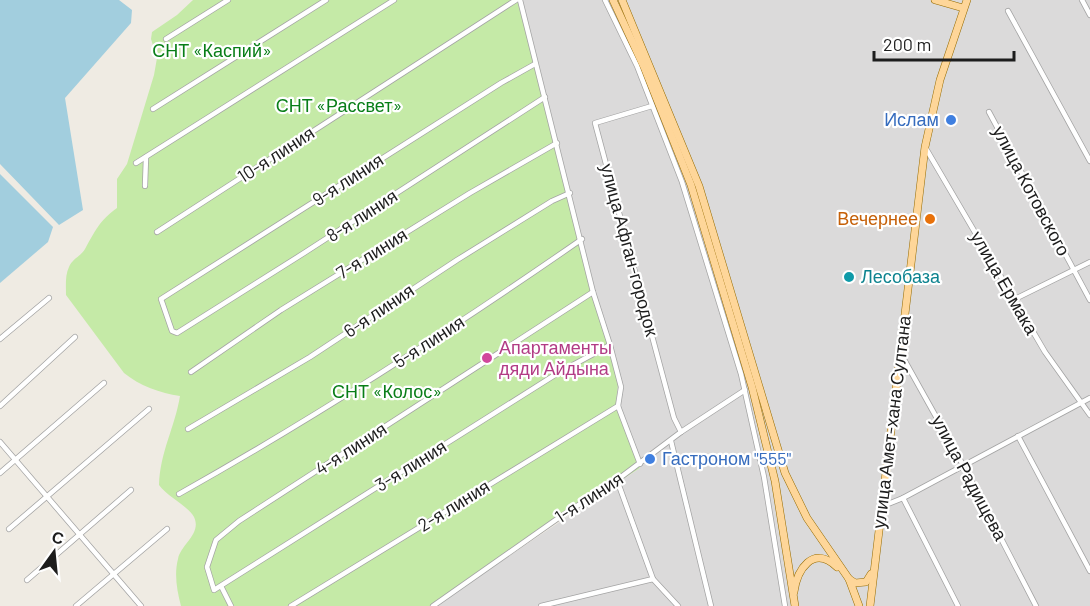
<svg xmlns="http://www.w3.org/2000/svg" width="1090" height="606" viewBox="0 0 1090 606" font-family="Barlow,sans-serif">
<rect width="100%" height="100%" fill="#efebe3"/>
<!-- residential -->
<polygon fill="#dbdada" points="517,0 1090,0 1090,606 435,606 640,468 616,403 618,391"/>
<!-- grass -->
<path fill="#c5eaa7" d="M193,0H517L558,151L593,298L616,372L618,384L616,403L640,468L567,515L435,606H181C177,591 174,574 178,559C181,544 202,534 194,517C189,507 168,497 159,485C160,452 175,427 180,396C160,393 140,386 124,373L66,295C66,286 65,275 69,267C72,259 81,256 85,249C95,231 100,220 117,208V179L127,164L154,75L157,58L151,39L152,32L177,15Z"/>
<!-- water -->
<g fill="#a2cede">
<polygon points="0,0 119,0 132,10 131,23 65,98 83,210 59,225 0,164"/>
<polygon points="0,174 53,227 48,242 0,283"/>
</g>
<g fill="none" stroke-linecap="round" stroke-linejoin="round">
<defs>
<g id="minor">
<polyline points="520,0 593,292 610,345 621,387 618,406 640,464"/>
<polyline points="605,0 637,66 682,182 741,374 764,477 785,606"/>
<polyline points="1082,0 1090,15"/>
<polyline points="1008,11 1090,161"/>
<polyline points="166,39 228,0"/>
<polyline points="535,64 501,83 161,299 172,331 177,333 304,253 545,97"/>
<polyline points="652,106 595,123 674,418 681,432"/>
<polyline points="153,109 326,0"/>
<polyline points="989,112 1090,300"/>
<polyline points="925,147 1045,352 1090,415"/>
<polyline points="136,163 394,0"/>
<polyline points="145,186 146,157"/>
<polyline points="157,232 516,0"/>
<polyline points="593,292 239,521 216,540 207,567 214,590 558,373 610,345"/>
<polyline points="1013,300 1090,262"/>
<polyline points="0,339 49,298"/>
<polyline points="901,354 963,465 1036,606"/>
<polyline points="191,372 281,310 470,193 557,143"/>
<polyline points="0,406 75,337"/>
<polyline points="188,429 310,357 457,260 552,201 570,193"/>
<polyline points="1018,436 1090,571"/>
<polyline points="671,441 711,606"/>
<polyline points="0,442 141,606"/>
<polyline points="0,473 104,383"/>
<polyline points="617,480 653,579 678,606"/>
<path d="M179,494C318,416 451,330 582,239"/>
<polyline points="903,498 958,606"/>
<polyline points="883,506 903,498 1090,398"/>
<polyline points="9,529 149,409"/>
<polyline points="27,580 131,490"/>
<polyline points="221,586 231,606"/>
<polyline points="76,606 167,529"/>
<polyline points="291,606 618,406"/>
<polyline points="433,606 557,519 617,480 681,432 745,390"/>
<polyline points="541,606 653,579"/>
</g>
<g id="primary">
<polyline points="613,0 644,67 691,185 752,387 775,481 795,606"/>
<polyline points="622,0 699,186 785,473 807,518 849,579 859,606"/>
<polyline points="935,0 963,8"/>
<polyline points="849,579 855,583 866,582 871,574"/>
<path d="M794,592C797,570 813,544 837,567"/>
<polyline points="870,606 925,147 940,80 967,0"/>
</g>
</defs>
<!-- minor casing -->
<use href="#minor" stroke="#a4a4a4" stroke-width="6"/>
<!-- primary casing -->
<use href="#primary" stroke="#966b00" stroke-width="8"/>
<!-- minor -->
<use href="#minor" stroke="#fff" stroke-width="4.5"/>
<!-- primary -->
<use href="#primary" stroke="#fed699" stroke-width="7"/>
</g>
<!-- markers -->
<g fill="#3f7fe0" stroke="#fff" stroke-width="2">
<circle cx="951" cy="120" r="6"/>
<circle cx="650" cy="459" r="6"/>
</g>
<circle fill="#e8710a" stroke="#fff" stroke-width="2" cx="930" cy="219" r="6"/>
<circle fill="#0f9aa8" stroke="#fff" stroke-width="2" cx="849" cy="277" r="6"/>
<circle fill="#d1479c" stroke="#fff" stroke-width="2" cx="487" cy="358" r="6"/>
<g text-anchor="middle" stroke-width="4.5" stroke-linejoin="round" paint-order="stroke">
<!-- park labels -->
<g font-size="18" fill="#097e18" stroke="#fff">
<text x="212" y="57">СНТ «Каспий»</text>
<text x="339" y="112">СНТ «Рассвет»</text>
<text x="387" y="398">СНТ «Колос»</text>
</g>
<!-- shop labels -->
<g font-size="18" fill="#366cbe" stroke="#fff" text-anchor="end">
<text x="939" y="126">Ислам</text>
<text x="662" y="465" text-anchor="start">Гастроном "555"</text>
</g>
<!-- street labels -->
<g font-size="18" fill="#1d1d1d" stroke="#fff">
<text transform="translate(276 155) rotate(-33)" y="6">10-я линия</text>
<text transform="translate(348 180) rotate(-33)" y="6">9-я линия</text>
<text transform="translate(1031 191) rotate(62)" y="6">улица Котовского</text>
<text transform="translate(362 216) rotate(-33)" y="6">8-я линия</text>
<text transform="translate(629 250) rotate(75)" y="6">улица Афган-городок</text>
<text transform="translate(372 254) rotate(-32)" y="6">7-я линия</text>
<text transform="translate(1004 283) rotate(60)" y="6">улица Ермака</text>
<text transform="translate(379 311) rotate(-34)" y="6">6-я линия</text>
<text transform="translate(429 342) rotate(-33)" y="6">5-я линия</text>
<text transform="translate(892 422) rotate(-83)" y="6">улица Амет-хана Султана</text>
<text transform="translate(351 449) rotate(-33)" y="6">4-я линия</text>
<text transform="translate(411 466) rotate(-32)" y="6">3-я линия</text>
<text transform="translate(969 478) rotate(62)" y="6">улица Радищева</text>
<text transform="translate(589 498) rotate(-33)" y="6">1-я линия</text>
<text transform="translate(454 506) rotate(-32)" y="6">2-я линия</text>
</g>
<!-- food labels -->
<g font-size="18" fill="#c56008" stroke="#fff" text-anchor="end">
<text x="918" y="225">Вечернее</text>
</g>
<!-- culture labels -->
<g font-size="18" fill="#0d838f" stroke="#fff" text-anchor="start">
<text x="861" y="283">Лесобаза</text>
</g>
<!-- hotel labels -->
<g font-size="18" fill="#b23c85" stroke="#fff" text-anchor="start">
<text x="499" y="354">Апартаменты<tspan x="499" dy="21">дяди Айдына</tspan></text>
</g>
</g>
<!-- north arrow -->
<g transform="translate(54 552) rotate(15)" stroke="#ffffff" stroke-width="4.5" paint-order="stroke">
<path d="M0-4.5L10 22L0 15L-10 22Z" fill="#1d1d1d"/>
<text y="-9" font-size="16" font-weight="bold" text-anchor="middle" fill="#1d1d1d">С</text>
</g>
<!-- scale -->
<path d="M874 51v9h140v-9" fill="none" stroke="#1d1d1d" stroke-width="3"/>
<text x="883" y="51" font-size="18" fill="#1d1d1d" stroke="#ffffff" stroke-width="4.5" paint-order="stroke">200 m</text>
</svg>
